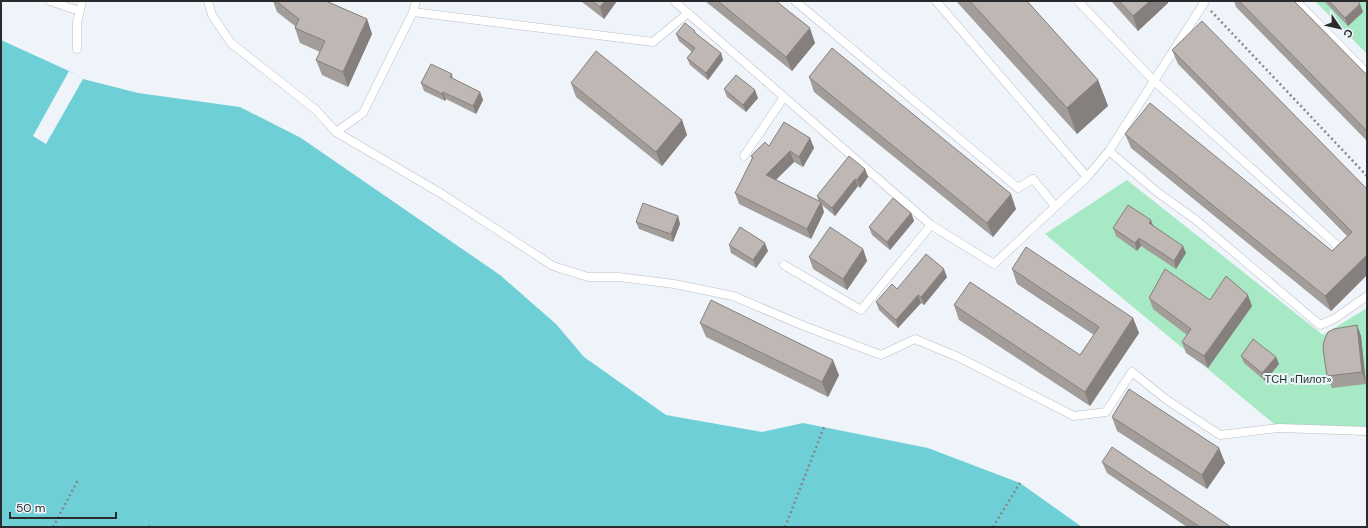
<svg xmlns="http://www.w3.org/2000/svg" width="1368" height="528" viewBox="0 0 1368 528" font-family="'DM Sans',sans-serif">
<rect width="100%" height="100%" fill="#eff4fa"/>
<!-- green -->
<g fill="#a7e9c5">
<polygon points="1315,1 1367,1 1367,54"/>
<polygon points="1127,180 1323,335 1367,308 1367,436 1279,428 1045,234"/>
</g>
<!-- water -->
<polygon fill="#6ecfd6" points="1,40 69,71 83,79 138,93 240,107 301,138 500,275 556,324 584,357 666,415 762,432 803,423 928,448 1020,483 1082,527 2,527"/>
<!-- pier -->
<polygon fill="#eff4fa" points="69,71 83,79 46,144 33,136"/>
<g fill="none" stroke-linecap="round" stroke-linejoin="round">
<defs>
<g id="lane">
<polyline points="50,1 79,11"/>
<polyline points="208,1 212,15 231,43 316,110 336,132 442,194 553,266 588,277 619,277 674,284 733,296 804,326 881,355 915,339 958,357 1074,416 1106,412 1132,372 1167,400 1220,435 1279,428 1367,431"/>
<polyline points="416,1 413,12 653,42 688,13"/>
<polyline points="674,1 931,225 994,264 1087,177 1109,151 1204,3 1203,1"/>
<polyline points="795,1 1018,188 1033,179 1055,206"/>
<polyline points="936,1 1087,177"/>
<polyline points="1078,1 1153,80 1340,248"/>
<polyline points="1296,1 1367,73"/>
<polyline points="77,49 77,23 82,1"/>
<polyline points="336,132 363,113 413,12"/>
<polyline points="1109,151 1157,192 1196,220 1320,325 1334,319 1367,296"/>
<polyline points="744,156 784,97"/>
<polyline points="784,265 861,310 931,225"/>
</g>
</defs>
<!-- lane casing -->
<use href="#lane" stroke="#bbbfc5" stroke-width="9"/>
<!-- path -->
<g stroke="#84878b" stroke-width="2.5" stroke-dasharray="2 3" stroke-linecap="butt">
<polyline points="1211,11 1367,176"/>
<polyline points="53,527 78,480"/>
<polyline points="149,527 152,523"/>
<polyline points="785,527 824,427"/>
<polyline points="993,527 1020,483"/>
</g>
<!-- lane -->
<use href="#lane" stroke="#fff" stroke-width="8"/>
</g>
<!-- wall -->
<g fill="#a39d9a">
<polygon points="273,1 326,1 367,19 372,34 348,87 322,75 316,60 320,52 300,43 295,28 295,26 277,12"/>
<polygon points="581,1 617,1 604,19 582,2"/>
<polygon points="705,1 776,1 815,43 792,71"/>
<polygon points="956,1 1027,1 1098,80 1108,106 1077,134"/>
<polygon points="1111,1 1168,1 1168,3 1138,31"/>
<polygon points="1234,1 1294,1 1367,75 1367,141 1236,7"/>
<polygon points="1324,1 1358,1 1363,12 1348,26"/>
<polygon points="695,31 696,34 721,53 723,60 708,80 690,65 687,58 692,52 679,41 676,34"/>
<polygon points="1172,50 1367,189 1367,275 1331,311 1131,148 1125,134 1332,251 1347,236 1178,64"/>
<polygon points="452,74 453,79 480,92 483,100 476,114 446,99 445,101 424,91 421,83"/>
<polygon points="809,77 1016,209 993,237 814,92"/>
<polygon points="571,83 682,120 687,135 662,166 576,97"/>
<polygon points="724,89 758,98 746,112 727,97"/>
<polygon points="810,138 814,148 803,167 794,162 775,180 819,202 817,196 865,169 868,177 860,188 858,186 835,216 822,205 824,212 811,239 739,204 735,193 752,159 751,156"/>
<polygon points="911,213 914,221 890,250 872,235 869,227"/>
<polygon points="678,216 680,224 673,242 639,229 636,222"/>
<polygon points="1154,226 1186,253 1176,269 1141,246 1137,251 1116,236 1113,228"/>
<polygon points="729,245 768,251 756,268 731,253"/>
<polygon points="863,249 867,261 847,290 813,269 809,257"/>
<polygon points="1012,269 1133,318 1139,333 1090,406 959,320 954,305 1080,355 1094,335 1017,284"/>
<polygon points="947,277 924,305 921,303 898,328 879,310 876,302 897,289"/>
<polygon points="1149,298 1210,300 1252,306 1208,368 1186,353 1182,342 1187,335 1153,309"/>
<polygon points="700,323 839,375 828,397 706,337"/>
<polygon points="1357,325 1361,336 1366,384 1332,388 1327,376"/>
<polygon points="1241,356 1276,357 1279,364 1265,381 1244,363"/>
<polygon points="1112,417 1219,448 1225,463 1207,489 1117,431"/>
<polygon points="1102,462 1231,527 1187,527 1107,473"/>
</g>
<!-- shaded-wall -->
<g fill="#85807d">
<polygon points="605,1 617,1 604,19 600,7"/>
<polygon points="1150,1 1168,1 1168,3 1138,31 1133,16"/>
<polygon points="1360,4 1363,12 1348,26 1345,18"/>
<polygon points="367,19 372,34 348,87 343,72"/>
<polygon points="810,28 815,43 792,71 786,57"/>
<polygon points="721,53 723,60 708,80 706,73"/>
<polygon points="1098,80 1108,106 1077,134 1067,108"/>
<polygon points="755,90 758,98 746,112 743,105"/>
<polygon points="443,92 446,99 445,101 442,94"/>
<polygon points="480,92 483,100 476,114 473,106"/>
<polygon points="682,120 687,135 662,166 656,152"/>
<polygon points="810,138 814,148 803,167 799,157"/>
<polygon points="790,151 794,162 770,186 766,175"/>
<polygon points="865,169 868,177 860,188 857,180"/>
<polygon points="855,179 858,186 835,216 832,208"/>
<polygon points="1011,194 1016,209 993,237 987,223"/>
<polygon points="821,202 824,212 811,239 807,229"/>
<polygon points="911,213 914,221 890,250 887,242"/>
<polygon points="678,216 680,224 673,242 671,234"/>
<polygon points="1151,220 1154,228 1149,223"/>
<polygon points="1139,238 1141,246 1137,251 1135,243"/>
<polygon points="765,243 768,251 756,268 753,260"/>
<polygon points="1183,246 1186,253 1176,269 1174,261"/>
<polygon points="863,249 867,261 847,290 843,279"/>
<polygon points="1367,255 1367,275 1331,311 1325,296"/>
<polygon points="944,269 947,277 924,305 921,297"/>
<polygon points="918,295 921,303 898,328 896,320"/>
<polygon points="1248,295 1252,306 1208,368 1204,356"/>
<polygon points="1133,318 1139,333 1090,406 1085,392"/>
<polygon points="1357,325 1361,336 1366,384 1362,372"/>
<polygon points="1276,357 1279,364 1265,381 1262,373"/>
<polygon points="833,360 839,375 828,397 822,382"/>
<polygon points="1219,448 1225,463 1207,489 1202,475"/>
</g>
<!-- building -->
<g fill="#beb7b3" stroke="#85807d">
<polygon points="276,1 326,1 367,19 343,72 316,60 325,41 295,28 299,19"/>
<polygon points="592,1 605,1 600,7"/>
<polygon points="718,1 776,1 810,28 786,57"/>
<polygon points="970,1 1027,1 1098,80 1067,108"/>
<polygon points="1119,1 1150,1 1133,16"/>
<polygon points="1239,1 1294,1 1367,75 1367,131"/>
<polygon points="1329,1 1358,1 1360,4 1345,18"/>
<polygon points="1202,21 1367,189 1367,255 1325,296 1125,134 1150,103 1332,251 1352,232 1172,50"/>
<polygon points="685,23 695,31 694,32 721,53 706,73 687,58 695,48 676,34"/>
<polygon points="832,48 1011,194 987,223 809,77"/>
<polygon points="596,51 682,120 656,152 571,83"/>
<polygon points="431,64 452,74 450,77 480,92 473,106 443,92 442,94 421,83"/>
<polygon points="736,75 755,90 743,105 724,89"/>
<polygon points="784,122 810,138 799,157 790,151 766,175 821,202 807,229 735,193 753,157 751,156 765,142 769,146"/>
<polygon points="849,156 865,169 857,180 855,179 832,208 817,196"/>
<polygon points="893,198 911,213 887,242 869,227"/>
<polygon points="643,203 678,216 671,234 636,222"/>
<polygon points="1128,205 1151,220 1149,223 1183,246 1174,261 1139,238 1135,243 1113,228"/>
<polygon points="740,227 765,243 753,260 729,245"/>
<polygon points="830,227 863,249 843,279 809,257"/>
<polygon points="1026,247 1133,318 1085,392 954,305 970,282 1080,355 1099,327 1012,269"/>
<polygon points="926,254 944,269 921,297 918,295 896,320 876,302 892,284 897,289"/>
<polygon points="1165,269 1210,300 1226,276 1248,295 1204,356 1182,342 1191,329 1149,298"/>
<polygon points="711,300 833,360 822,382 700,323"/>
<polygon points="1357,325 1362,372 1327,376 1323,349 1324,341 1328,332 1334,329"/>
<polygon points="1253,339 1276,357 1262,373 1241,356"/>
<polygon points="1129,389 1219,448 1202,475 1112,417"/>
<polygon points="1112,447 1231,527 1200,527 1102,462"/>
</g>
<g text-anchor="middle" stroke-width="4" stroke-linejoin="round" paint-order="stroke">
<!-- park labels -->
<g font-size="11" fill="#173827" stroke="#eff4fa">
<text x="1298" y="383">ТСН «Пилот»</text>
</g>
</g>
<!-- border -->
<rect width="1368" height="528" fill="none" stroke="#282a2c" stroke-width="4"/>
<!-- north arrow -->
<g transform="translate(1340 28) rotate(124)" stroke="#eff4fa" stroke-width="3" paint-order="stroke">
<path d="M0-3L7 15L0 10L-7 15Z" fill="#282a2c"/>
<text y="-6" font-size="11" font-weight="bold" text-anchor="middle" fill="#282a2c">С</text>
</g>
<!-- scale -->
<path d="M10 512v6h106v-6" fill="none" stroke="#282a2c" stroke-width="2"/>
<text x="16" y="512" font-size="12" fill="#282a2c" stroke="#eff4fa" stroke-width="3" paint-order="stroke">50 m</text>
</svg>
